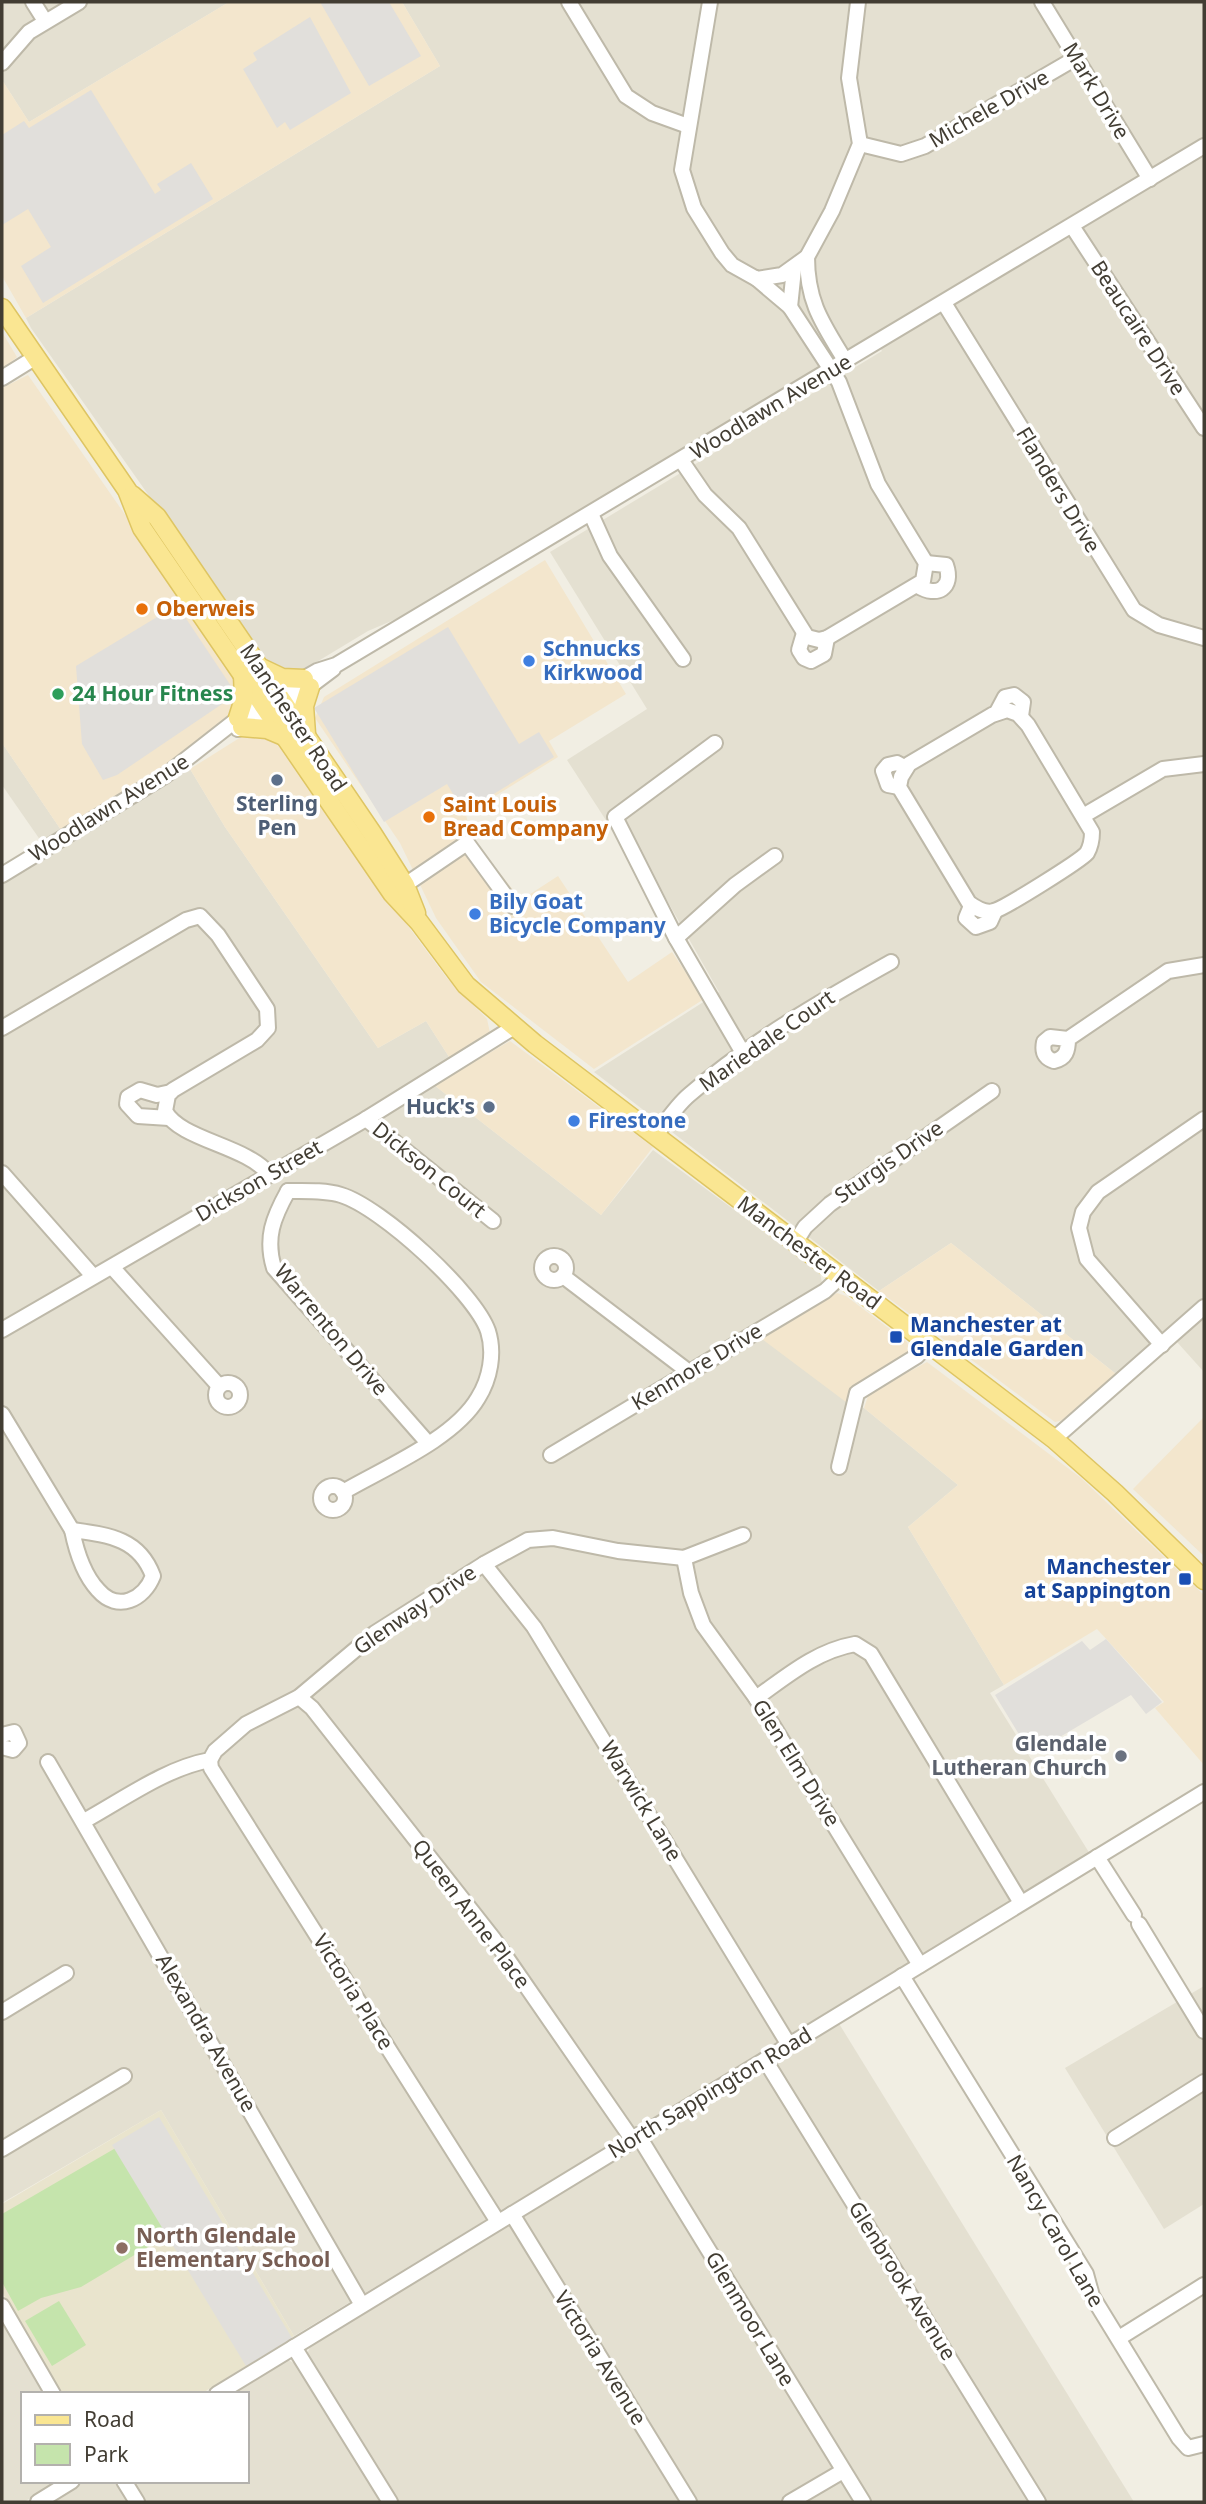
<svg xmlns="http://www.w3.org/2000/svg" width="1206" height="2504" viewBox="0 0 1206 2504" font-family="'Noto Sans',sans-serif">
<rect width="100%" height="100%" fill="#f1eee3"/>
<!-- residential -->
<g fill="#e4e0d1" fill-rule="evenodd">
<polygon points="2,2 229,2 29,122 2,80"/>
<polygon points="402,2 1204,2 1204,1372 1168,1332 1116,1374 951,1243 879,1291 594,1072 719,992 626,828 611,828 567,760 647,709 550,552 882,351 874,337 403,616 368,631 305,669 281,672 268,665 31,328 26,318 440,66"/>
<polygon points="2,743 63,833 43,844 2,785"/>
<polygon points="190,769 225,827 378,1048 426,1021 451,1060 2,1325 2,881"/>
<path d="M434,1085L601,1215L653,1150L820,1273L846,1402L864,1408L958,1485L908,1527L1004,1685L990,1693L1090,1854L294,2336L161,2110L2,2203V1336L361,1127H367L496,1227L500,1220L377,1124V1120ZM491,1321L495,1333L477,1406L471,1396L485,1368V1342L481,1327Z"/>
<polygon points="1204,1986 1204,2204 1164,2229 1065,2068"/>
<polygon points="838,2022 1134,2502 398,2502 307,2355 311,2344"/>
<polygon points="2,2317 47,2394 23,2394 23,2481 59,2481 24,2502 2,2502"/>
<polygon points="286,2359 296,2364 381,2502 49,2502 83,2481 247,2481 247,2394 226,2394"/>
</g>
<!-- commercial -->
<g fill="#f3e6cd">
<polygon points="229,2 402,2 440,66 26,318 2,276 2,80 29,122"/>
<polygon points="2,332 17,357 2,370"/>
<polygon points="28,375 235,673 237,708 223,725 133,789 63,833 2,743 2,388"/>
<polygon points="545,560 626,694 549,741 558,757 466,814 470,835 521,900 558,876 628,982 672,952 704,999 594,1069 481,982 436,918 400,843 315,718 324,697"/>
<polygon points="249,732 278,739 387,898 446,977 487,1019 490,1033 484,1040 451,1060 426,1021 378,1048 225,827 190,769"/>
<polygon points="510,1041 653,1147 601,1215 434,1085"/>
<polygon points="951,1243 1116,1374 1064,1420 1055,1422 879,1291"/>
<polygon points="837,1293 846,1296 907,1342 909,1348 909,1354 851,1393 846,1402 758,1336"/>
<polygon points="927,1362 1081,1478 1204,1595 1204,1765 1155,1708 1164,1702 1097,1629 1004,1685 908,1527 958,1485 864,1408 869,1393"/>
<polygon points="1204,1417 1204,1556 1133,1489"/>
</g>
<!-- education -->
<polygon fill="#e9e4cd" points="161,2110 294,2336 201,2394 62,2394 2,2292 2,2204"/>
<!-- green -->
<g fill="#c5e4ac">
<polygon points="157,2124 208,2211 81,2287 41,2298 18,2311 2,2282 2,2214"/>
<polygon points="59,2301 86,2345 52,2366 25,2321"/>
</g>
<!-- parking -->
<g fill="#e1dfdb">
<polygon points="320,2 389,2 421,56 369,86"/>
<polygon points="310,17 351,93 290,130 285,122 277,128 243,69 257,60 253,53"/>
<polygon points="91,90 155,194 161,190 157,184 191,163 213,199 43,303 21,266 51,247 28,209 2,225 2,135 24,121 29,128"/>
<polygon points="177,605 231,686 219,696 225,702 117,775 103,780 82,744 76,666"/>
<polygon points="448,627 519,744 539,732 554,757 464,812 447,784 384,822 314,708"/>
<polygon points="1106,1639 1162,1702 1146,1714 1131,1695 1031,1754 995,1695 1082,1641 1090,1650"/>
<polygon points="159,2117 292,2338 246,2366 112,2145"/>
</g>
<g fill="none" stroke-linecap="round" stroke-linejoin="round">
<defs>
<g id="minor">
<polyline points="33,2 45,21"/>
<polyline points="569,2 626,96 652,113 688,126"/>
<polyline points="710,2 682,170 694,208 722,253 732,265 757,279 782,275 807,257 832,211 860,144 849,78 858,2"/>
<polyline points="1042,2 1150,179"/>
<polyline points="2,63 29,32 79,2"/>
<polyline points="860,144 901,154 925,146 1076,58"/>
<polyline points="1072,226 1204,428"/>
<path d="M807,257C807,303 823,324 846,362"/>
<polyline points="944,303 1134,610 1159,625 1204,638"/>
<polyline points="790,307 794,269"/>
<polyline points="2,378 36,357"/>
<polyline points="681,460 705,495 739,528 807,637 819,640 827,638 923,581 926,563 878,484 839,382 790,307 757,279"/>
<polyline points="591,514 610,556 683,659"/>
<path d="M918,586C937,598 954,588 946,565L926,563"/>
<polyline points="804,633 799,650 804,658 811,661 824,654 827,638"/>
<path d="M1007,710L1018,714L1028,725L1092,832C1092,840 1091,846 1087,853C1080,861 1005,908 994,911C985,914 976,908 969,903L899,787L901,777L909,764L992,715Z"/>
<polyline points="997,712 1005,697 1014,695 1023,702 1021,716"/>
<polyline points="238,729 297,696 333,669"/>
<polyline points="715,743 615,817 676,938 743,1053"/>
<polyline points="899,787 888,785 883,771 888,765 897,763 906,768"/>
<polyline points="1083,816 1163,769 1204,764"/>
<polyline points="2,875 166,775 249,710 317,671 336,665 1204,146"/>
<polyline points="405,885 467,843 513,906"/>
<polyline points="971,906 966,918 976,927 990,922 995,911"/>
<polyline points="676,938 735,885 775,856"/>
<path d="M2,1028L186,920L200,916L218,935L267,1009L268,1028L257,1040L173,1090L168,1095L165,1111C180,1140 245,1145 269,1174"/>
<path d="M1068,1039C1068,1051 1066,1058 1054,1061C1045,1058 1042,1052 1044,1042L1050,1037L1068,1039L1168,971L1204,965"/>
<polyline points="169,1118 138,1116 127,1104 128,1097 140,1090 157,1095 171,1092"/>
<polyline points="366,1119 493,1221"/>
<path d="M655,1136C666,1122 676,1106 689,1095C750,1042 821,1001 891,962"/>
<polyline points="2,1173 93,1276"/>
<path d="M288,1191C305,1191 325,1190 341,1195C381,1207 475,1293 488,1331C495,1353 490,1379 478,1398C454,1439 384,1468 343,1492"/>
<path d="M288,1191C273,1218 265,1238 274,1268L427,1442"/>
<polyline points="795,1243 805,1227 830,1204 992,1091"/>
<circle cx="554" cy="1268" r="12"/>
<polyline points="112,1267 219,1386"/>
<polyline points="563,1276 689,1372"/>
<polyline points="2,1330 366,1119 514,1027"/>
<polyline points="1162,1345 1087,1259 1079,1228 1083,1212 1098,1192 1204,1119"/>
<circle cx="228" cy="1395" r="12"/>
<polyline points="2,1414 72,1530"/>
<polyline points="1054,1439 1204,1307"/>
<polyline points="551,1455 825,1291 840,1277"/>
<polyline points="839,1467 857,1393 917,1356 929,1344"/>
<circle cx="333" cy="1498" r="12"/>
<path d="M72,1530C108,1535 139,1538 153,1576C144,1599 118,1613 98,1590C84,1575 76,1550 72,1530Z"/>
<polyline points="684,1558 691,1593 703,1625 756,1698 920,1965"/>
<polyline points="484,1564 534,1627 789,2045"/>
<polyline points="299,1697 312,1708 493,1938 632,2139"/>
<path d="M756,1698C787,1676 816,1651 855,1644L871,1654L1021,1903"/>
<polyline points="2,1735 14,1732 19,1743 13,1750 2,1747"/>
<polyline points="210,1760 211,1768 498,2222"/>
<polyline points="48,1762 362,2305"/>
<path d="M84,1821C124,1799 166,1768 210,1760L215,1751L246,1724L299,1697L375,1633L484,1564L528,1540L553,1538L618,1551L684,1558L743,1535"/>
<polyline points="1097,1857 1134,1915"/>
<polyline points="1139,1924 1204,2031"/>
<polyline points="902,1976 1086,2274 1092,2296 1179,2438 1188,2448 1204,2444"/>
<polyline points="2,2012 66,1973"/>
<polyline points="765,2060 1038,2502"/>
<polyline points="638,2135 863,2502"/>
<polyline points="1115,2138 1204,2082"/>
<polyline points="2,2149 124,2076"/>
<polyline points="512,2214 689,2502"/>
<polyline points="2,2306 53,2394"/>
<polyline points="1119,2338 1204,2285"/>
<polyline points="294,2347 390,2502"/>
<polyline points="217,2394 1204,1792"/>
<polyline points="124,2481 137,2502"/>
<polyline points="38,2502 72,2481"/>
<polyline points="790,2502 843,2471"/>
</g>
<g id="major">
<polyline points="2,308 127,490 142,528 392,893 419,922 466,985 535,1044 1054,1439 1115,1493 1204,1580"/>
<polyline points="132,495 157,517 372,833 405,885 416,913"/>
<polyline points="261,668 282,678 304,679"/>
<polyline points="238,718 244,699 243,675"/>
<polyline points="242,727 267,729 286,737"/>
<polyline points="306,734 304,706 310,687"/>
</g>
</defs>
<!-- minor casing -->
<use href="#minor" stroke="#beb9a9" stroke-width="18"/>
<!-- major casing -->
<use href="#major" stroke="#dec563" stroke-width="21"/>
<!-- minor -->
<use href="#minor" stroke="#fff" stroke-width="14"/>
<!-- major -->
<use href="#major" stroke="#fae692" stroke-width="18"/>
</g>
<!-- markers -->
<g fill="#e8710a" stroke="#fff" stroke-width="2.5">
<circle cx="142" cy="609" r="7"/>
<circle cx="429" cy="817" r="7"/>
</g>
<g fill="#3f7fe0" stroke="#fff" stroke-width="2.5">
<circle cx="529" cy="661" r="7"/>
<circle cx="475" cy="914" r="7"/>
<circle cx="574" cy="1121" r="7"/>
</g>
<circle fill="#2e9e5b" stroke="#fff" stroke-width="2.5" cx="58" cy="694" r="7"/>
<g fill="#5c6f8a" stroke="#fff" stroke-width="2.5">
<circle cx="277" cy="780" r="7"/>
<circle cx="489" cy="1107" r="7"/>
</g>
<g fill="#1a4fb4" stroke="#fff" stroke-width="2.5">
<rect x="889" y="1330" width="14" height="14" rx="3.5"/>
<rect x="1178" y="1572" width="14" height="14" rx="3.5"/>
</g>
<circle fill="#6b7280" stroke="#fff" stroke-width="2.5" cx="1121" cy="1756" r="7"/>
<circle fill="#8d6e63" stroke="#fff" stroke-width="2.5" cx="122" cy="2248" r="7"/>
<g text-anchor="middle" stroke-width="7" stroke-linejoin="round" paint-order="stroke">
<!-- street labels -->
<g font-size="21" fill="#423d33" stroke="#fff">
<text transform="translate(1096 91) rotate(59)" y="7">Mark Drive</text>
<text transform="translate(989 109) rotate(-30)" y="7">Michele Drive</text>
<text transform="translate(1138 328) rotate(57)" y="7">Beaucaire Drive</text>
<text transform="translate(771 407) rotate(-31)" y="7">Woodlawn Avenue</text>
<text transform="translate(1058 490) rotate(59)" y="7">Flanders Drive</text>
<text transform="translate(293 718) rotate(56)" y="7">Manchester Road</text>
<text transform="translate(109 808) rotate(-32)" y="7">Woodlawn Avenue</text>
<text transform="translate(767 1041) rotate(-35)" y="7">Mariedale Court</text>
<text transform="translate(889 1162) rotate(-35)" y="7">Sturgis Drive</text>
<text transform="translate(429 1170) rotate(39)" y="7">Dickson Court</text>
<text transform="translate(259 1181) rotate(-30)" y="7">Dickson Street</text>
<text transform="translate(809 1253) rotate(37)" y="7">Manchester Road</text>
<text transform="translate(331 1330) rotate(50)" y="7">Warrenton Drive</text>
<text transform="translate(697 1367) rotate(-31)" y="7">Kenmore Drive</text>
<text transform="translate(415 1610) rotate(-34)" y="7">Glenway Drive</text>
<text transform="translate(796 1763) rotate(58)" y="7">Glen Elm Drive</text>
<text transform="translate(641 1801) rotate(59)" y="7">Warwick Lane</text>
<text transform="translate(471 1914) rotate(53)" y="7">Queen Anne Place</text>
<text transform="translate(353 1992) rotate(58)" y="7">Victoria Place</text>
<text transform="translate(206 2033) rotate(60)" y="7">Alexandra Avenue</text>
<text transform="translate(710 2093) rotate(-31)" y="7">North Sappington Road</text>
<text transform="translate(1055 2231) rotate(60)" y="7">Nancy Carol Lane</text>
<text transform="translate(902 2281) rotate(58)" y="7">Glenbrook Avenue</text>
<text transform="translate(750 2319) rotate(59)" y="7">Glenmoor Lane</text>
<text transform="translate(600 2358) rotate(58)" y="7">Victoria Avenue</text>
</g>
<!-- food labels -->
<g font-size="21" font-weight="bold" fill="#c56008" stroke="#fff" text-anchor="start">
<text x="156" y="616">Oberweis</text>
<text x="443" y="812">Saint Louis<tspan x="443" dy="24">Bread Company</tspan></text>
</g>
<!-- shop labels -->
<g font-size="21" font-weight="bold" fill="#366cbe" stroke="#fff" text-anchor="start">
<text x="543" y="656">Schnucks<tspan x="543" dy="24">Kirkwood</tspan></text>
<text x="489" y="909">Bily Goat<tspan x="489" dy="24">Bicycle Company</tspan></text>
<text x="588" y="1128">Firestone</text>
</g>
<!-- leisure labels -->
<g font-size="21" font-weight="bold" fill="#27864d" stroke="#fff" text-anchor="start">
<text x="72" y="701">24 Hour Fitness</text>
</g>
<!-- service labels -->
<g font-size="21" font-weight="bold" fill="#4e5e75" stroke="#fff">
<text x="277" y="811">Sterling<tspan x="277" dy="24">Pen</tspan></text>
<text x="475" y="1114" text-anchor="end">Huck's</text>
</g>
<!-- transit labels -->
<g font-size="21" font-weight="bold" fill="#164399" stroke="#fff" text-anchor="start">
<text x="910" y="1332">Manchester at<tspan x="910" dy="24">Glendale Garden</tspan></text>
<text x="1171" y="1574" text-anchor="end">Manchester<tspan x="1171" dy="24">at Sappington</tspan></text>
</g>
<!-- worship labels -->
<g font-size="21" font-weight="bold" fill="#5b616d" stroke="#fff" text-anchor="end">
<text x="1107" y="1751">Glendale<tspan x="1107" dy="24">Lutheran Church</tspan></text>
</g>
<!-- education labels -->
<g font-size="21" font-weight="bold" fill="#785e54" stroke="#fff" text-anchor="start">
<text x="136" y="2243">North Glendale<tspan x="136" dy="24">Elementary School</tspan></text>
</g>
</g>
<!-- border -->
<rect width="1206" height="2504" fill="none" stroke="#423d33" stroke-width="7"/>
<!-- legend -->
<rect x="21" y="2392" width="228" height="91" fill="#ffffff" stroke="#b3b1ad" stroke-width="2"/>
<rect x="35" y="2415" width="35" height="10" fill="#fae692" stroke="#b3b1ad" stroke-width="2"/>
<text x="84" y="2427" font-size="21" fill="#423d33">Road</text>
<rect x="35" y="2444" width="35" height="21" fill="#c5e4ac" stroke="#b3b1ad" stroke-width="2"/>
<text x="84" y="2462" font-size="21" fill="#423d33">Park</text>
</svg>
